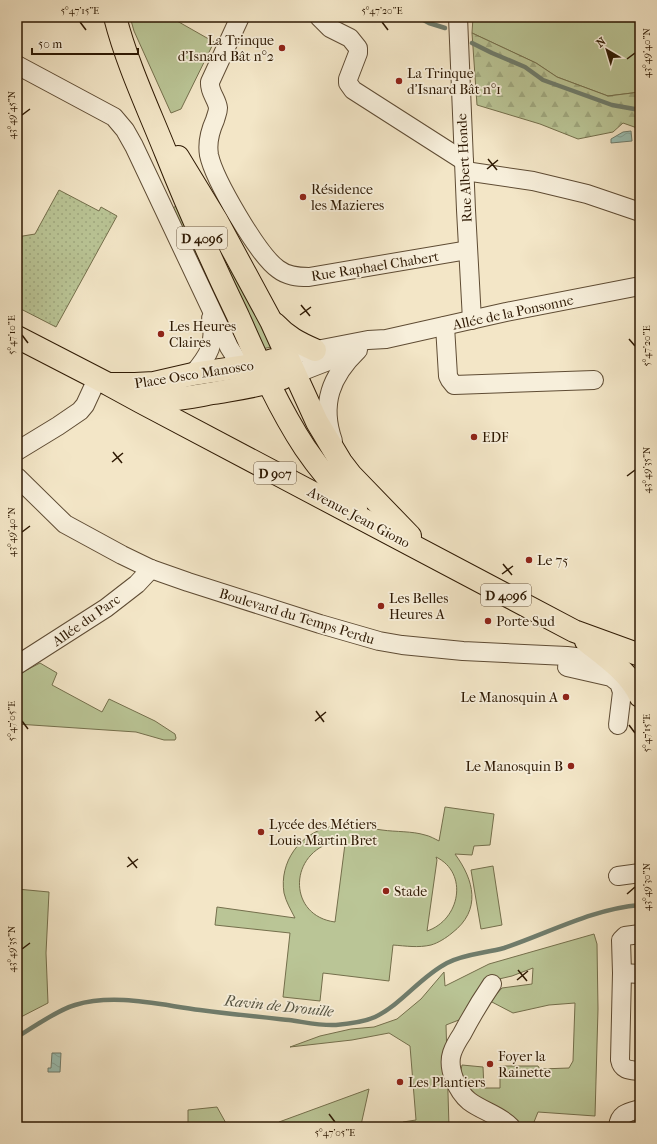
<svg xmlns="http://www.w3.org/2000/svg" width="657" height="1144" viewBox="0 0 657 1144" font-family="'IM FELL French Canon',serif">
<defs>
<pattern id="forest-firs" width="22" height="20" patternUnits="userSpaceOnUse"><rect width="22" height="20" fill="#bac596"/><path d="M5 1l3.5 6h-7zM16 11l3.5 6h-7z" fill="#a0a980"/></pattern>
<pattern id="garden-dots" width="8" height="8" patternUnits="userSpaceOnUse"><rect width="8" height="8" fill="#bac596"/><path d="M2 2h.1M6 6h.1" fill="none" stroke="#a0a980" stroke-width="1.8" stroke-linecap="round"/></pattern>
<pattern id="water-waves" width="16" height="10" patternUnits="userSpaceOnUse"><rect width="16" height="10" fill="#9bc0b4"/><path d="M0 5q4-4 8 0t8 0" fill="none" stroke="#86a499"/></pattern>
</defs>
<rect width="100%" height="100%" fill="#f3e6c7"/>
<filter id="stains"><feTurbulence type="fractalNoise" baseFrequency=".005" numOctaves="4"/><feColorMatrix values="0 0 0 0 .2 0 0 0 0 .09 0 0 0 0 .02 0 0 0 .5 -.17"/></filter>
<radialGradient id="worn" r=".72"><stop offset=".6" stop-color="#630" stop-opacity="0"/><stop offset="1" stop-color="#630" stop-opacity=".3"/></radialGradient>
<!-- grass -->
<g fill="#bac596" stroke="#746f4c" fill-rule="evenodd">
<polygon points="130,17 170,17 214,42 181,109 171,113 134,31"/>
<polygon points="473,17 640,17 640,92 608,96 557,77 536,63 472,33"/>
<polygon points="179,205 248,351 238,352 170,209"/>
<polygon points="207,214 276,346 262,349 201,217"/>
<polygon points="40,663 57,673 52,685 102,712 109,699 155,721 175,734 176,738 175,740 164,740 136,732 17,724 17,675"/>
<path d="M445,807L494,814L490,845L474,846L472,855L455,854C474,880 482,910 452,933C446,938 438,943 431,945C418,948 406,946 393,945L389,981L323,973L320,1001L283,997L290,933L215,925L217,907L295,918C291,910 286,902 284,893C279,862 300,833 330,827C347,824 366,828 382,830C396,832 412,831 425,835C430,836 435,839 439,841ZM330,843L345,844L335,922C289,916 288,857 330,843ZM436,857C469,873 460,920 427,931L437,860Z"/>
<polygon points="493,866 502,925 481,929 471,870"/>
<polygon points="17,889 49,892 46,953 48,1003 17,1019"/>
<polygon points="594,934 597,944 598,1009 595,1116 538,1112 532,1127 518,1127 473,1100 459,1080 462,1065 483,1067 484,1088 500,1088 500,1066 538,1066 540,1069 569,1068 573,1061 575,1003 549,1005 513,1013 490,1001 502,988 532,984 533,968 512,976 486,982 464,1018 446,1025 449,1127 403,1127 403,1122 416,1120 410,1046 389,1033 352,1040 290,1047 320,1036 351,1029 374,1027 397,1019 421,999 444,972 445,986 489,964"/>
<polygon points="369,1089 361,1125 345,1127 275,1127 279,1122"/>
<polygon points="217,1107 227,1125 225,1127 188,1127 188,1110"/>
</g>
<!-- forest -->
<polygon fill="url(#forest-firs)" stroke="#746f4c" points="472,33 536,63 557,77 608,96 640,92 640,129 623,123 613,132 578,139 540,124 477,105"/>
<!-- garden -->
<polygon fill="url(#garden-dots)" stroke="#746f4c" points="59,190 99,211 101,207 117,216 56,327 17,307 17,237 35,234"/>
<!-- water -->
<g fill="url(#water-waves)" stroke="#6f7d6d">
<polygon points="631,131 632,141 611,143 611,139 623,132"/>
<polygon points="52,1053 61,1053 60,1072 48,1072 48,1068 51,1068"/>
</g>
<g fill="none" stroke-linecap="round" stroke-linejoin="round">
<!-- stream -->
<g stroke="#6f7d6d" stroke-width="4.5">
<polyline points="418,17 429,23 445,28"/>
<polyline points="472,43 492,53 525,67 543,80 612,105 640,110"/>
<path d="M17,1037C34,1027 57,1010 75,1005C115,993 160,1005 200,1010C230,1014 260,1017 289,1020C304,1022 321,1026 336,1025C348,1024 364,1022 375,1017C402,1004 420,977 447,963C464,954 486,953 504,948C549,933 592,909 640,905"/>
</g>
<defs>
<g id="minor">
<path d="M240,17L210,82C209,92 217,99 218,108C218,112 216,116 215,120C210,131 207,143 209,155C214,179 258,255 278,269C287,276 297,277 309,277L468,250"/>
<polyline points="319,17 330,28 350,38 358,48 358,53 348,79 348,83 353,90 464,161"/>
<polyline points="458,17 466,210 472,320"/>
<polyline points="17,65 114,117 125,130 134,146 229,347 241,366"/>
<polyline points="465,171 533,181 587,194 640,212"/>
<polyline points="445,326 448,376 450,380 454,385 594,380"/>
<polyline points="301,353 368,340 386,339 506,312 640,286"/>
<path d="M193,374C209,355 216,344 211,318"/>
<polyline points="295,374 354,351"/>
<path d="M333,441C320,404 331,376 358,350"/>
<polyline points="17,451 58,426 80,411 85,405 97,379"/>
<polyline points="17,477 65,524 122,555 151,569 188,582 320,624 379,641 402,645 463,651 567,656 610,661"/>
<polyline points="17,665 106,608 137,584 151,569"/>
<polyline points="567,667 611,677 619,683 622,692 618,725"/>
<polyline points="618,876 640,873"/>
<path d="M640,934L625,936L621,940L622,973L620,1060C622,1071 631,1070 640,1071"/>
<polyline points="622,973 640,974"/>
<path d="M492,984C481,1000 471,1017 462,1034C458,1040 454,1047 452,1053C447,1068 457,1091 469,1101C482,1111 500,1115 511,1127"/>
<path d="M618,1127C619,1113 629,1112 640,1109"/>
</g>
<g id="major">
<path d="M115,17C127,64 148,108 166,153C188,208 212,262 238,316C258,361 278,407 305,448C320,470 337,490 356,508"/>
<polyline points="178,157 217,221 271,321 317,422 341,462 351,475 410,536"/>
<path d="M275,324C287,337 299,343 315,350"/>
<polyline points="17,337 108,384 141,402 574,631 640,655"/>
<polyline points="111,384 135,384 154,383 193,374 260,364 273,360"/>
<path d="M140,398C165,403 189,397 214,393C237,389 261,386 283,378"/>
<path d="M586,641C605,656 630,673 640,696"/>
</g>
</defs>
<!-- minor casing -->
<use href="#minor" stroke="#5f4c34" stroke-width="20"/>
<!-- major casing -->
<use href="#major" stroke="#2e1903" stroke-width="24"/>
<!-- minor -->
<use href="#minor" stroke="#f7efdb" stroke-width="18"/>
<!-- major -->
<use href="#major" stroke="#f3e6c7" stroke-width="22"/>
</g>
<!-- ticks -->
<path fill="none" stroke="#2e1903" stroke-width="1.5" d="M80,22L86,30M382,22L388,30M627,59L635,53M22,115L30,109M488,159L497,170M487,169L498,160M301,305L310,316M300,315L311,307M22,335L28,343M629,339L635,346M113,452L122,463M112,462L123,453M627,476L635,470M22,532L30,526M503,564L512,575M502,574L513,566M316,711L324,722M22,721L28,729M315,721L326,712M629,725L635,733M128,857L137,868M127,867L138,859M627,894L635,887M22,949L30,943M518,970L527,981M517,980L528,971M329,1114L335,1122"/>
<!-- markers -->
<g fill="#8f2418" stroke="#f7efdb" stroke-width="1.5">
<circle cx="282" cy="48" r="4"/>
<circle cx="399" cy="81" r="4"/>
<circle cx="303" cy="197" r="4"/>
<circle cx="161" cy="334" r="4"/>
<circle cx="474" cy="437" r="4"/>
<circle cx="529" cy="560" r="4"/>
<circle cx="381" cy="606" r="4"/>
<circle cx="488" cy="621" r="4"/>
<circle cx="566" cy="697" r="4"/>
<circle cx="571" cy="766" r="4"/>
<circle cx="261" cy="832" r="4"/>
<circle cx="386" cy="891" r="4"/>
<circle cx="490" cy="1064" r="4"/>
<circle cx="400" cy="1082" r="4"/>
</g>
<g text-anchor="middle" stroke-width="3.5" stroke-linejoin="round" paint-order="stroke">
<!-- shield labels -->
<g fill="#f7efdb" stroke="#6a5944" stroke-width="1">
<rect x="177" y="227" width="50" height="22" rx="3"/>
<rect x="254" y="462" width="42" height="22" rx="3"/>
<rect x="481" y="584" width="50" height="22" rx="3"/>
</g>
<g font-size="13" font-weight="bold" fill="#2e1903">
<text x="202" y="243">D 4096</text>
<text x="275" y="478">D 907</text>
<text x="506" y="600">D 4096</text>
</g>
<!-- poi labels -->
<g font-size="14" fill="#2e1903" stroke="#f7efdb" text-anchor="start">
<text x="274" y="45" text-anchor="end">La Trinque<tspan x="274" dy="16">d'Isnard Bât n°2</tspan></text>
<text x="407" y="78">La Trinque<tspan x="407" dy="16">d'Isnard Bât n°1</tspan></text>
<text x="311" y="194">Résidence<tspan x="311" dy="16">les Mazieres</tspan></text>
<text x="169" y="331">Les Heures<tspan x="169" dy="16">Claires</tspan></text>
<text x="482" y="442">EDF</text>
<text x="537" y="565">Le 75</text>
<text x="389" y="603">Les Belles<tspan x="389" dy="16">Heures A</tspan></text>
<text x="496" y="626">Porte Sud</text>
<text x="558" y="702" text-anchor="end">Le Manosquin A</text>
<text x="563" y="771" text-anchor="end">Le Manosquin B</text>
<text x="269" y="829">Lycée des Métiers<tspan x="269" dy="16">Louis Martin Bret</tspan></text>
<text x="394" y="896">Stade</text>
<text x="498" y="1061">Foyer la<tspan x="498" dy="16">Rainette</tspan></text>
<text x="408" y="1087">Les Plantiers</text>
</g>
<!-- street labels -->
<g font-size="14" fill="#2e1903" stroke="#f7efdb">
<text transform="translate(464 168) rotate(-93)" y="5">Rue Albert Honde</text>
<text transform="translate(375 266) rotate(-9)" y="5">Rue Raphael Chabert</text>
<text transform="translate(513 312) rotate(-12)" y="5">Allée de la Ponsonne</text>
<text transform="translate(194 374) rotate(-9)" y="5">Place Osco Manosco</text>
<text transform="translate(359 517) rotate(28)" y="5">Avenue Jean Giono</text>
<text transform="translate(297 616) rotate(17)" y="5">Boulevard du Temps Perdu</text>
<text transform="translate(86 620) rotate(-35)" y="5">Allée du Parc</text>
</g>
<!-- water labels -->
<g font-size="15" font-style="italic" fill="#545341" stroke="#f7efdb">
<text transform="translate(279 1006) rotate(6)" y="5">Ravin de Drouille</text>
</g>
</g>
<!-- margin -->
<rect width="657" height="1144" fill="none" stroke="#f3e6c7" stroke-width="44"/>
<!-- north arrow -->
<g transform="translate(607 50) rotate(322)" stroke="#f7efdb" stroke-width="3" paint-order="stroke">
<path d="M0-3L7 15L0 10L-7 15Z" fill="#2e1903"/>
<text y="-6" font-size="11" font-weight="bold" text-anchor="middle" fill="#2e1903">N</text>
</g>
<!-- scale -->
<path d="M32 48v6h106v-6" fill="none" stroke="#2e1903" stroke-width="2"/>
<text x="38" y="48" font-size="12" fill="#2e1903" stroke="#f7efdb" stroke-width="3" paint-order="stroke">50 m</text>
<rect x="22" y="22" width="613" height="1100" fill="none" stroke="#2e1903" stroke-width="1.5"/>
<g font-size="10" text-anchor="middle" fill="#2e1903">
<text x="80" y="14">5°47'15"E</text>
<text x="382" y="14">5°47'20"E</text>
<text transform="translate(646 53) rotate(-90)" y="4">43°49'40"N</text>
<text transform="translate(11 115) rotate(-90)" y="4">43°49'45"N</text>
<text transform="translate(11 335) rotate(-90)" y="4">5°47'10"E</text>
<text transform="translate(646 346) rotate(-90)" y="4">5°47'20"E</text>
<text transform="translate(646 470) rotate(-90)" y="4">43°49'35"N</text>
<text transform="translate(11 532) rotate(-90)" y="4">43°49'40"N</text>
<text transform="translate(11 721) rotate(-90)" y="4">5°47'05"E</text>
<text transform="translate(646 733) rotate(-90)" y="4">5°47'15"E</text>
<text transform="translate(646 887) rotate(-90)" y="4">43°49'30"N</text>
<text transform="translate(11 949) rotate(-90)" y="4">43°49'35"N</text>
<text x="335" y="1136">5°47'05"E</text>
</g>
<rect width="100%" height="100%" filter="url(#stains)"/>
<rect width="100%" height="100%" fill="url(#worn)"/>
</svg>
